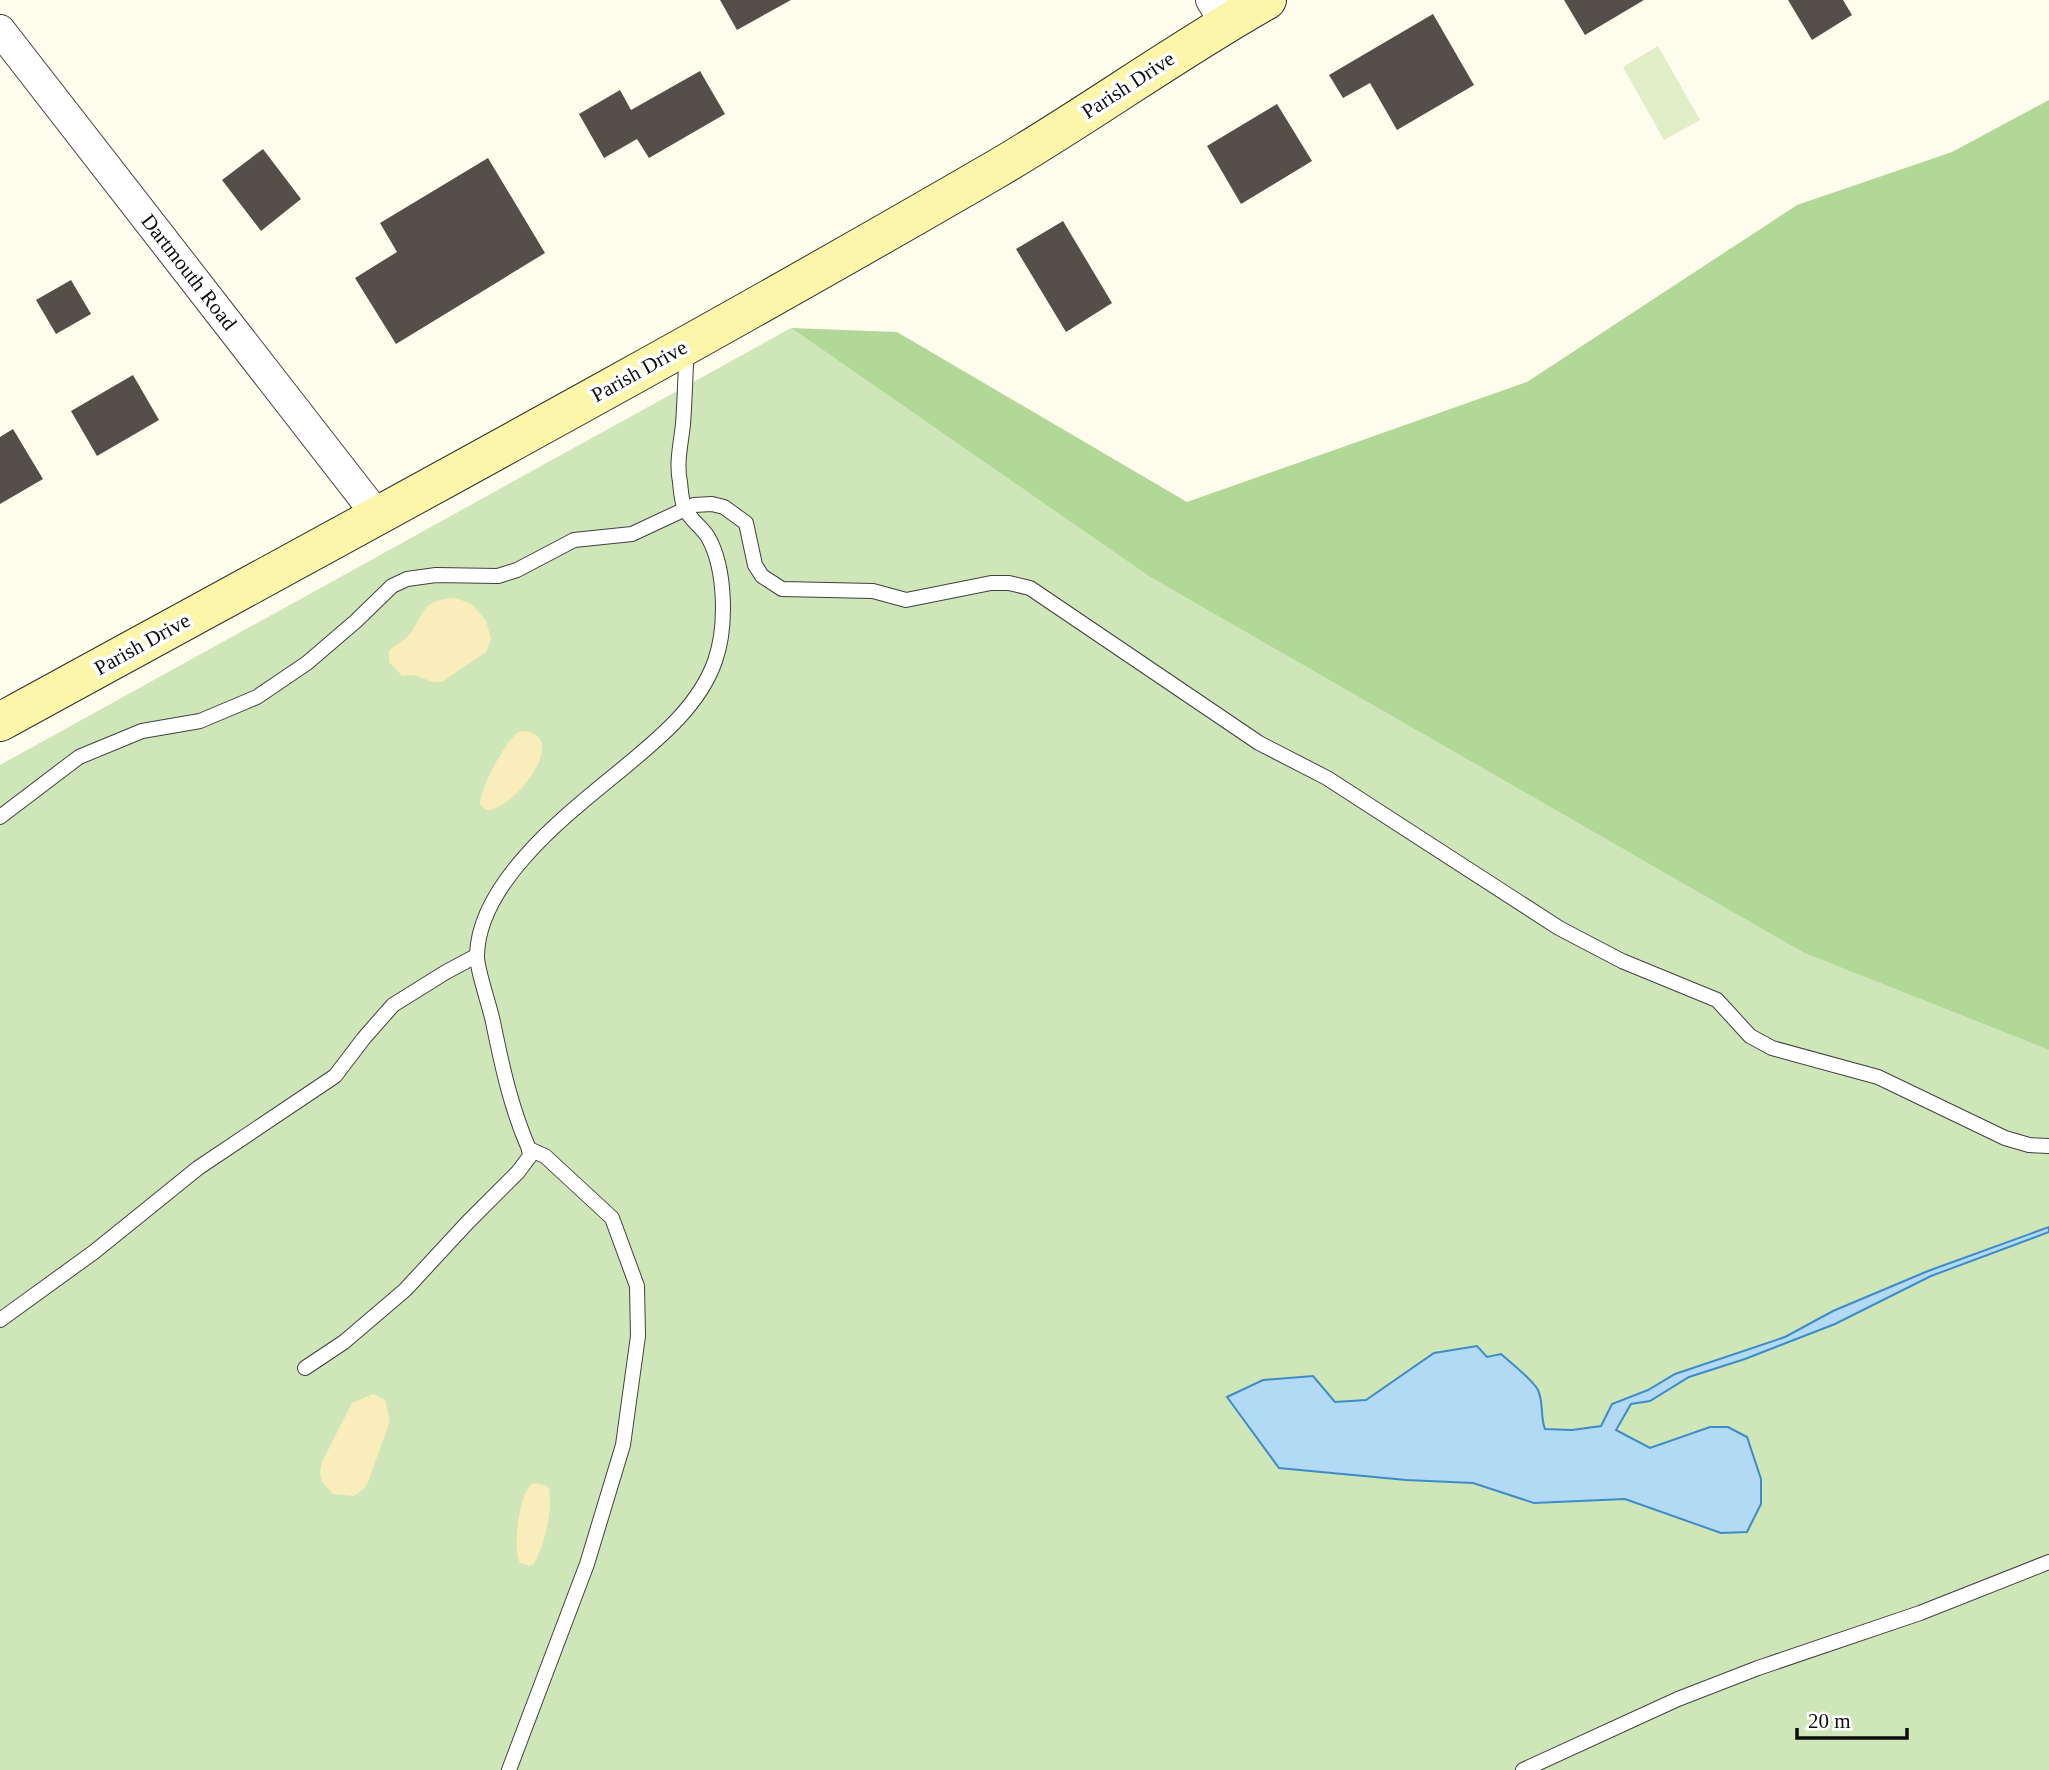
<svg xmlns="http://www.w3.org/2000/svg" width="2049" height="1770" viewBox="0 0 2049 1770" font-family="'Times New Roman',serif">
<rect width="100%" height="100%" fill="#fefced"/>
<!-- green -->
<polygon fill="#cfe7b8" points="791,328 1150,577 1804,953 2049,1050 2049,1770 0,1770 0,765"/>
<!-- forest -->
<polygon fill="#b2d898" points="2049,100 2049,1050 1804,953 1150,577 791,328 897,332 1187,502 1527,382 1797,205 1952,152"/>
<!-- sand -->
<g fill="#f8edbb">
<path d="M455,598L472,604L486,621L491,639L486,652L442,682H433L414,675L402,676L389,662V651C395,644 405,641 410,634C425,612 422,600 455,598Z"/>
<path d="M521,731C575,733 512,813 486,810L480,804C480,789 507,736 521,731Z"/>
<polygon points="373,1394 385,1400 390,1421 368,1482 364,1489 354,1496 333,1494 322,1482 320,1473 322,1462 352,1403"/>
<path d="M533,1483L545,1485L549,1488C553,1512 545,1542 534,1564L529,1566L520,1563C512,1548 519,1492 533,1483Z"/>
</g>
<!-- pitch -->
<polygon fill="#e1efc9" points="1658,46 1700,120 1664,140 1623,67"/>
<!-- water -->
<path fill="#b3daf4" stroke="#3d8cc9" stroke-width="2" d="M2049,1227V1232L1931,1276L1835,1324L1745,1359L1689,1377L1650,1401L1631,1404L1616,1430L1650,1448L1710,1427H1728L1747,1437L1761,1479V1504L1747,1532L1721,1533L1625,1499L1534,1503L1473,1483L1406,1480L1279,1468L1227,1397L1263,1380L1313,1376L1335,1402L1366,1400L1434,1353L1477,1346L1487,1357L1501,1354C1511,1363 1532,1379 1538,1390C1544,1403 1540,1417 1545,1429L1572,1430L1601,1426L1612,1404L1648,1390L1675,1374L1785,1337L1833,1311L1928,1271Z"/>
<!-- building -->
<g fill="#554e49">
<polygon points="720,0 791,0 737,30"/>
<polygon points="1564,0 1644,0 1585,35"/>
<polygon points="1788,0 1843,0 1852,15 1812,40"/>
<polygon points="1433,14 1474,85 1397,130 1370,83 1343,98 1329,75"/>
<polygon points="700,71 725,114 649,158 637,139 604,158 579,114 620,90 631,110"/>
<polygon points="1277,104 1312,161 1241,204 1207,146"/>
<polygon points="263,149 301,199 261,231 222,180"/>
<polygon points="488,158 545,253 396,344 355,278 397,252 380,223"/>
<polygon points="1063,221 1112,303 1066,332 1016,249"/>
<polygon points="71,280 91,314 56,334 36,300"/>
<polygon points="133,375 159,420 97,456 71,411"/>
<polygon points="13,429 43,479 0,504 0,437"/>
</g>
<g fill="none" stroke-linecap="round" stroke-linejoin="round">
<defs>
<g id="lane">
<polyline points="0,817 79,757 142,731 200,721 257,697 307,663 356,621 392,586 407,579 436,575 498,576 517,570 574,540 632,534 694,505 712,504 724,507 746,523 755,565 762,576 782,589 873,591 906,600 991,583 1009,583 1030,588 1259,743 1327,778 1559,928 1622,961 1717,1000 1750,1036 1772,1048 1878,1077 2005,1138 2029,1145 2049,1146"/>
<polyline points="0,1320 94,1252 198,1168 335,1076 364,1038 393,1005 446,972 476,956"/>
<polyline points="305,1368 344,1342 405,1290 468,1222 518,1172 530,1156 529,1149"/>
<path d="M509,1770L587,1564L623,1445L638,1336L637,1286L612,1218L545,1156L529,1149C511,1108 502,1066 493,1022C490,1006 476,968 477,955C479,879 574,809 627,765C662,736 700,704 715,661C727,627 726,569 708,537C702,527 689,519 685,508C681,501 681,490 680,482C676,462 681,444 683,424C685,399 685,375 687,350"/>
<polyline points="1523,1770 1678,1699 1758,1668 1920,1613 2049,1562"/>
</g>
<g id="street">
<polyline points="1211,0 1225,23"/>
<polyline points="0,30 377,515"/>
</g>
<path id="secondary" d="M0,722C332,540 666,361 993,171C1086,117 1173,53 1267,0"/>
</defs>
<!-- lane casing -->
<use href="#lane" stroke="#404040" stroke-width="16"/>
<!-- street casing -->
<use href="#street" stroke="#404040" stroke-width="32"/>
<!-- secondary casing -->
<use href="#secondary" stroke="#2f2f2f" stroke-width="40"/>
<!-- lane -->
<use href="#lane" stroke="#fff" stroke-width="14"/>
<!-- street -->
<use href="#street" stroke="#fff" stroke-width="30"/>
<!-- secondary -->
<use href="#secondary" stroke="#fcf6aa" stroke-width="38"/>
</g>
<g text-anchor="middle" stroke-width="7" stroke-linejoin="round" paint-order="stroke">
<!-- street labels -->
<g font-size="21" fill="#0d0d0d" stroke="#fff">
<text transform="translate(1128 85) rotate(-33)" y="7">Parish Drive</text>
<text transform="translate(189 272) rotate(52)" y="7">Dartmouth Road</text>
<text transform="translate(639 371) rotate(-29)" y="7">Parish Drive</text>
<text transform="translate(142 644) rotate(-29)" y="7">Parish Drive</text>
</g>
</g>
<!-- scale -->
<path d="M1797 1728v10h110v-10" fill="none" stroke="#0d0d0d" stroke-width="3.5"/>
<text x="1808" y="1728" font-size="21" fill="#0d0d0d" stroke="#ffffff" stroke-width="5" paint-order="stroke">20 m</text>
</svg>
